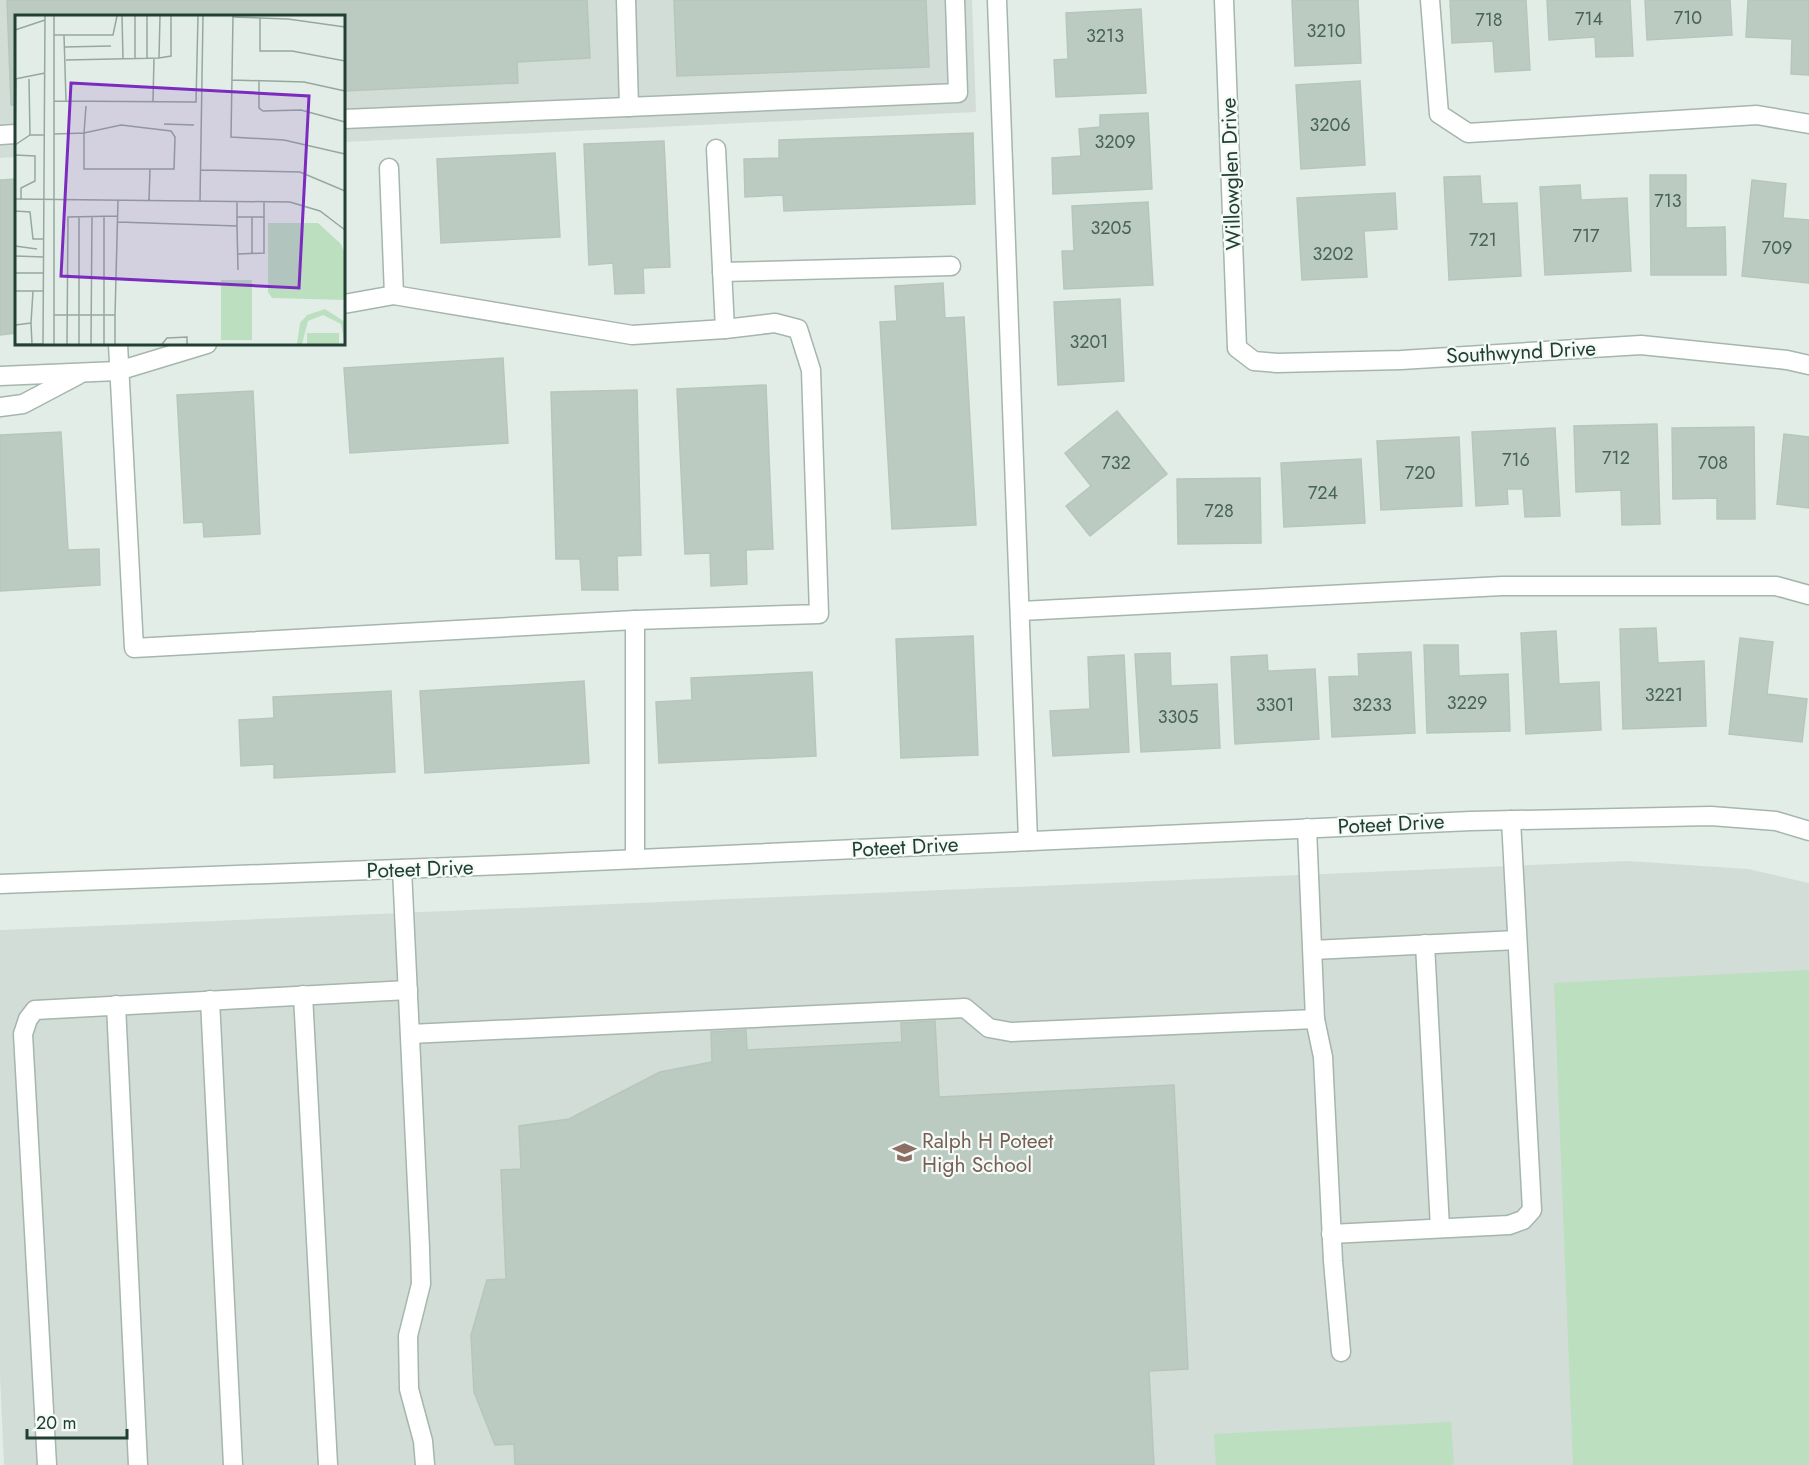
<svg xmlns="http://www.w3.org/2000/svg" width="1809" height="1465" viewBox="0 0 1809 1465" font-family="Jost,sans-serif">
<rect width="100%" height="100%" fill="#e3ede7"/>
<!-- built -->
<g fill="#d1ddd6">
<polygon points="0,0 972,0 976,112 344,142 344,16 16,16 16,157 0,158"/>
<polygon points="1627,861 1748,869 1809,883 1809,1465 4,1465 0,1376 0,930"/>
</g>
<!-- green -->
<g fill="#bbdfbf">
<polygon points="1809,970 1809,1465 1573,1465 1554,983"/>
<polygon points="1451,1422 1454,1465 1216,1465 1214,1434"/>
</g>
<!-- building -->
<g fill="#bbcbc2" stroke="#b5c7bd" stroke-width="1.5">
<polygon points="7,0 587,0 590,58 517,62 518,83 344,91 344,16 16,16 16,105 11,105"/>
<polygon points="674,0 926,0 929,67 677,76"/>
<polygon points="1292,0 1358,0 1361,63 1295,66"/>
<polygon points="1450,0 1526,0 1530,70 1495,72 1493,41 1452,43"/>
<polygon points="1547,0 1630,0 1633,56 1596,57 1595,37 1549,40"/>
<polygon points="1645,0 1730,0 1732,35 1647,40"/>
<polygon points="1748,0 1809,0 1809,75 1791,74 1792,39 1746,37"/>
<polygon points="1141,9 1146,93 1056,97 1054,60 1068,59 1066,13"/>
<polygon points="1360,81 1365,165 1301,169 1296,85"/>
<polygon points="1148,113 1152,189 1053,194 1052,158 1081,156 1079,129 1100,127 1100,115"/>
<polygon points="973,133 975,204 784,211 783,195 745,197 744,159 779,158 779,140"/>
<polygon points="664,141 670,267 643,268 644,293 615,294 613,263 589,265 584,144"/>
<polygon points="555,153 560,237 441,243 437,159"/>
<polygon points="1650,175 1686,175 1686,228 1725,227 1726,275 1651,275"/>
<polygon points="1480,176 1482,204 1517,203 1521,276 1449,280 1444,177"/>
<polygon points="16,179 16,333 0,335 0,180"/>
<polygon points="1752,180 1786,184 1783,218 1809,220 1809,283 1742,276"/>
<polygon points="1580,185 1581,200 1627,198 1631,271 1545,275 1540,187"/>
<polygon points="1395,193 1397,229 1364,231 1367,277 1302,280 1297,198"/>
<polygon points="1148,202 1153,285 1064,289 1062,251 1074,251 1072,206"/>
<polygon points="943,283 945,318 964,317 976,525 892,529 880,322 897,321 895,286"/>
<polygon points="1120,299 1124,381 1058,385 1054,302"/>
<polygon points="503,358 508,443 350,453 344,368"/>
<polygon points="766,385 773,549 746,550 747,584 711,586 710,553 685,554 677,389"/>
<polygon points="637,390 641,555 617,556 618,590 582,590 580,559 556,559 551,392"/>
<polygon points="253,391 260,534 204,537 203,522 184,523 177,395"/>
<polygon points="1117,411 1167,474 1090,536 1066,506 1091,486 1065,453"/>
<polygon points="1657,424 1660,524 1622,525 1621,490 1576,492 1574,426"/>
<polygon points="1754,427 1755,519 1717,519 1717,498 1673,499 1672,428"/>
<polygon points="1555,428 1560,516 1525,517 1523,489 1507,489 1508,504 1476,506 1472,432"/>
<polygon points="61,432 68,550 99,549 100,585 0,591 0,435"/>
<polygon points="1784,434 1809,437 1809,508 1777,504"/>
<polygon points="1459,437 1462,506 1381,510 1377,441"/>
<polygon points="1361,459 1365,523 1284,527 1281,463"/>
<polygon points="1260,478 1261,543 1178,544 1177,479"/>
<polygon points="1656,628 1658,663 1704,661 1706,726 1623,729 1620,629"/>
<polygon points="1556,631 1559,684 1599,682 1601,730 1526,734 1521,633"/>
<polygon points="973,636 978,755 901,758 896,639"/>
<polygon points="1740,638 1773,642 1767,694 1807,699 1802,742 1729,734"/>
<polygon points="1424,645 1458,645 1459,676 1508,674 1510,731 1427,733"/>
<polygon points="1411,652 1415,733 1332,737 1329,677 1359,676 1358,654"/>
<polygon points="1170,653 1171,686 1217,684 1220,748 1141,752 1135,654"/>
<polygon points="1124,655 1129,752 1053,756 1050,711 1090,709 1088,657"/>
<polygon points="1267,655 1268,671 1315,669 1319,739 1235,744 1231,657"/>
<polygon points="812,672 816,756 659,763 656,702 692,700 691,678"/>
<polygon points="584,681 589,763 425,773 420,691"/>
<polygon points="391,691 395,772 274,778 274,764 241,766 239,720 274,718 273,697"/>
<polygon points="935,1021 939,1097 1174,1085 1188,1369 1149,1371 1154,1465 515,1465 514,1444 495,1445 474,1392 471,1335 487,1280 506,1279 501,1170 521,1169 519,1126 569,1119 660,1072 712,1062 711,1032 746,1030 747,1050 902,1042 901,1023"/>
</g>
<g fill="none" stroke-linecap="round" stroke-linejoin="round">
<defs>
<g id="minor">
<polyline points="626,0 629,107"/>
<polyline points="997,0 1028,841"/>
<polyline points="1224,0 1237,348 1254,361 1277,363 1401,360 1641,345 1787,360 1809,365"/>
<polyline points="1430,0 1439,114 1468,133 1757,115 1809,124"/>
<polyline points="344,119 958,93 955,0"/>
<polyline points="0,135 16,134"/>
<polyline points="716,149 725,329"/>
<polyline points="389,168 394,295"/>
<polyline points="722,272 951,266"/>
<polyline points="118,344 134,648 635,620 819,614 811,370 798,329 775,323 725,329 632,335 394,295 344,304"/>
<polyline points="0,376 118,371 207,344"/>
<polyline points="0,407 23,404 78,375"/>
<polyline points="1021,611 1502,586 1776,586 1809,595"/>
<polyline points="635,620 635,859"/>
<polyline points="402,869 420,1248 421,1284 408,1336 409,1389 423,1441 425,1465"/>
<polyline points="0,884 529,864 1471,821 1711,816 1776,821 1809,831"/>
<polyline points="1425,944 1440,1228"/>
<polyline points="1313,950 1517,940"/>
<polyline points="303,995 328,1465"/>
<polyline points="210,1000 233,1465"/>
<polyline points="116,1005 138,1465"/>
<polyline points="1315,1019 1323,1057 1333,1261 1341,1352"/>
<polyline points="410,1034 965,1008 989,1028 1011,1032 1315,1019 1307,828"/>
<polyline points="1331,1234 1509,1225 1523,1220 1532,1210 1511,820"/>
<polyline points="47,1465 23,1034 28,1019 35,1010 408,990"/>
</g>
</defs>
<!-- minor casing -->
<use href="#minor" stroke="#a5b6ad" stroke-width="21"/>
<!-- minor -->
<use href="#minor" stroke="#fff" stroke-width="18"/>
</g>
<!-- icons -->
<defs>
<symbol id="school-bare" viewBox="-9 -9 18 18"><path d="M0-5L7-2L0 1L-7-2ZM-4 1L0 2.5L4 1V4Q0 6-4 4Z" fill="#8d6e63" stroke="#f4faf6" stroke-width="2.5" paint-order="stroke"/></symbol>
</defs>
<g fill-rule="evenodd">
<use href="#school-bare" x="888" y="1136" width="33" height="33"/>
</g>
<g text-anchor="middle" stroke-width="4.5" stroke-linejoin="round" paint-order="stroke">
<!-- number labels -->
<g font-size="18" fill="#486357">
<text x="1688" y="24">710</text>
<text x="1589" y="25">714</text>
<text x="1489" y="26">718</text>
<text x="1326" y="37">3210</text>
<text x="1105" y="42">3213</text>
<text x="1330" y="131">3206</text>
<text x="1115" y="148">3209</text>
<text x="1668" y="207">713</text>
<text x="1111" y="234">3205</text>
<text x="1586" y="242">717</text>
<text x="1483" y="246">721</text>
<text x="1777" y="254">709</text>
<text x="1333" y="260">3202</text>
<text x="1089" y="348">3201</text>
<text x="1616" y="464">712</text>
<text x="1516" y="466">716</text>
<text x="1116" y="469">732</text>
<text x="1713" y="469">708</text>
<text x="1420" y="479">720</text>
<text x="1323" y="499">724</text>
<text x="1219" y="517">728</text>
<text x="1664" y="701">3221</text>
<text x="1467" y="709">3229</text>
<text x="1275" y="711">3301</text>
<text x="1372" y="711">3233</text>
<text x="1178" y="723">3305</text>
</g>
<!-- street labels -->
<g font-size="21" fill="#214033" stroke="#f4faf6">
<text transform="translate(1231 174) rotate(-92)" y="7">Willowglen Drive</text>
<text transform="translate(1521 352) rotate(-3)" y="7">Southwynd Drive</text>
<text transform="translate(1391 824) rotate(-3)" y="7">Poteet Drive</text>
<text transform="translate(905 847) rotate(-3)" y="7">Poteet Drive</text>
<text transform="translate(420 869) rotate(-2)" y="7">Poteet Drive</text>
</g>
<!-- education labels -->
<g font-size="21" fill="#785e54" stroke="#f4faf6" text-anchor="start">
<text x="922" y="1148">Ralph H Poteet<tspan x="922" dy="24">High School</tspan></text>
</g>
</g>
<!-- overview -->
<g transform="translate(15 15)">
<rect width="330" height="330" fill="#e3ede7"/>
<path d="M253,208H303L326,229L330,239V285L257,283L253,277ZM206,265H237V325H206ZM310,294L330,307V329L326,309L308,300L293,306L287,329H282L285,308L292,300ZM292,318H324V329H292Z" fill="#bbdfbf"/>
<path fill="none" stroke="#95a89f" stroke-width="1.5" d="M39,1V329M107,1L108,44M132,1V43M218,1L216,122L269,125L330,139M217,2L273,4L330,12M245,3V36H277L330,46M0,15L30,5M39,20H98L102,1M49,20L51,86M49,32L96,31M144,43L156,41V1M120,44V1M51,45L144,43L145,1M0,64L30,58M14,64L15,120M217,65L289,67L330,76M244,65V93L248,96L286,95L330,107M39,86L181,87L183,1M138,86L139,43M149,109L179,110M39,119L69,118L106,110L156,116L160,122L159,154H69V118L71,91M0,130L1,64M0,130L15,120H29M0,140L20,141V166L6,173V184M186,155L285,157L330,176M0,184L275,187L305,196L330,215M134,185L135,154M185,186L188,1M0,196L15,197L18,224H29M89,201V329M222,202H249M237,202V239M103,207L222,211V186M222,211L223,255M0,231L22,234M223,239L249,238V186M0,241L29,242M0,258H29M0,276H29M39,300H100L103,185M100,300V329M16,308L17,329M0,310L16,308L18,276M0,329H28M28,329L30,1M52,329L53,202L103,201M64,329V201M76,329L77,201M147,329L152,323L172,322V329"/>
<path fill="#7b2cbf" fill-opacity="0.15" stroke="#7b2cbf" stroke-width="3" d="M56,68L294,81L284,273L46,261Z"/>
<rect width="330" height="330" fill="none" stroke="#214033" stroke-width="3"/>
</g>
<!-- scale -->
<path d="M27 1429v9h100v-9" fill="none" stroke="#214033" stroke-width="3"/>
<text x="36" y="1429" font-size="18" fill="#214033" stroke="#f4faf6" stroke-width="4.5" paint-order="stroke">20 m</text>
</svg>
